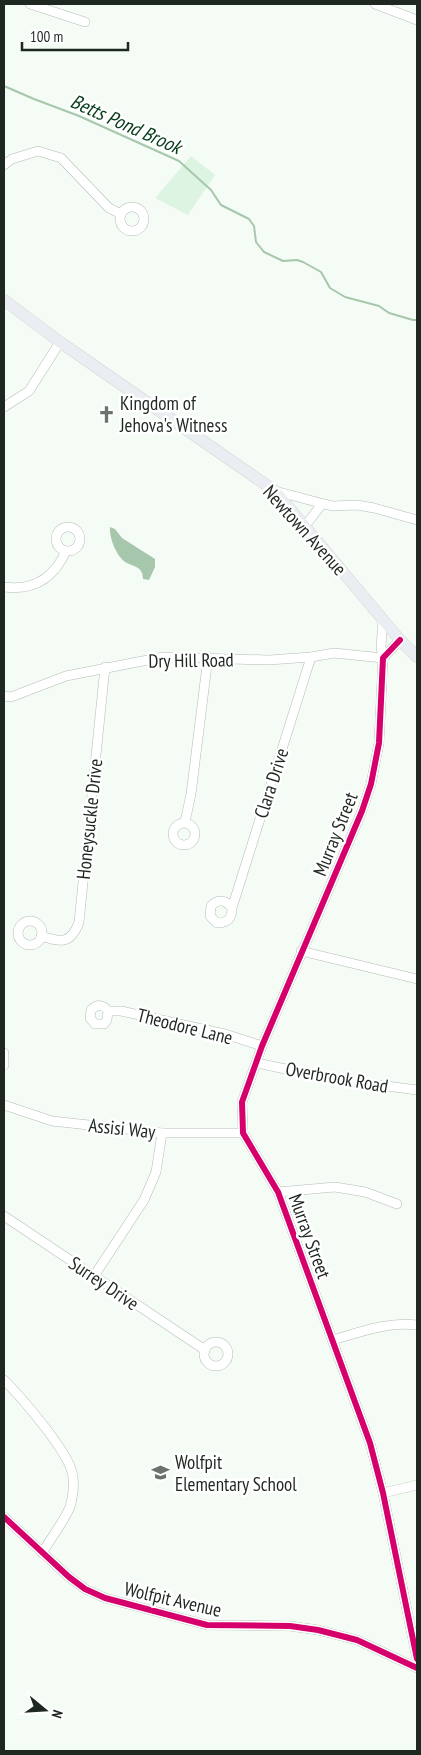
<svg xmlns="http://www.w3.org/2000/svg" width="421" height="1755" viewBox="0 0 421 1755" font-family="'PT Sans Narrow',sans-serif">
<rect width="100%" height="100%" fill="#f5fcf6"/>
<!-- green -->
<polygon fill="#def4e2" points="191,156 215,175 188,215 155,198"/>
<!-- water -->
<path fill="#a6c7ac" d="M110,527L115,529L122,538L155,559V567L149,580L143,579C143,567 135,567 127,563C117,558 109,538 110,527Z"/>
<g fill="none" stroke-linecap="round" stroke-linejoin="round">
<!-- stream -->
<polyline stroke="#a6c7ac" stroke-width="2" points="4,86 34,99 79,116 179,161 211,190 221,205 249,219 254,226 256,242 264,252 283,261 297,260 303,262 321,272 330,288 345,297 379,306 389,313 413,320 417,320"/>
<defs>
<g id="minor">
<polyline points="30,4 85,22"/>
<polyline points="375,4 417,20"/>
<polyline points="4,165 12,159 38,151 61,158 109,208 121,214"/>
<circle cx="132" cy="219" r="12"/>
<polyline points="4,407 29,391 60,342"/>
<polyline points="275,491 332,506 357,505 374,508 417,520"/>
<polyline points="305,526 322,504"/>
<circle cx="68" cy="539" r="12"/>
<path d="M4,587C34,591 54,578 66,551"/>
<polyline points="400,640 383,658 379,743 371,784 362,811 262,1046 242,1102 243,1133 278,1192 370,1443 383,1493 417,1659"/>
<polyline points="4,696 11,697 66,676 163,657 269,660 311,657 334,653 383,658 381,647 383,620"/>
<polyline points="185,822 191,794 208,657"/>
<circle cx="184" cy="834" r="11"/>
<path d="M232,908C226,900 218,898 211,906L210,916L217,923C227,923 232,919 232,908L311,657"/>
<circle cx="30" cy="933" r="12"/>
<path d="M41,936C60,942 71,945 79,922L105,667"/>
<polyline points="301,951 417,979"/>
<path d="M108,1011L107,1020L104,1024H95L90,1018L91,1010C97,1004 103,1004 108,1011H121L225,1034L262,1046"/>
<polyline points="4,1053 4,1065"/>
<polyline points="257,1063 333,1079 417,1090"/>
<polyline points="4,1105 52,1121 162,1133 243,1133"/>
<polyline points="278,1192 335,1187 365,1192 397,1204"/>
<polyline points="4,1216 205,1350"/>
<polyline points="94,1276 144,1200 156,1172 162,1133"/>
<path d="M333,1340C360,1332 389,1321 417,1325"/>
<circle cx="216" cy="1354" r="12"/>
<path d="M4,1380C22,1398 66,1449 72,1472C75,1483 73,1496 70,1507C63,1523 51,1538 42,1553"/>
<polyline points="383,1493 417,1485"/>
<polyline points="4,1517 69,1577 85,1589 105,1598 207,1625 290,1626 318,1630 357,1640 417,1668"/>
</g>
<polyline id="major" points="4,300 60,342 275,491 400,640 417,657"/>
</defs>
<!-- minor casing -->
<use href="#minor" stroke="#b5bcb6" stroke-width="10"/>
<!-- major casing -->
<use href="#major" stroke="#d3d7d4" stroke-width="12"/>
<!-- minor -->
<use href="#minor" stroke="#fefffe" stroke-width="9"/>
<!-- major -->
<use href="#major" stroke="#eaedf1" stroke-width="11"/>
<defs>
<g id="cycleway">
<polyline points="400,640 383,658 379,743 371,784 362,811 262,1046 242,1102 243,1133 278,1192 370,1443 383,1493 417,1659"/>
<polyline points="4,1517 69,1577 85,1589 105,1598 207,1625 290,1626 318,1630 357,1640 417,1668"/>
</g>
</defs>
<!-- cycleway casing -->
<use href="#cycleway" stroke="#fff" stroke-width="9"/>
<!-- cycleway -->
<use href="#cycleway" stroke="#d6006c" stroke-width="6"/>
</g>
<!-- icons -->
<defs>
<symbol id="church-bare" viewBox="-9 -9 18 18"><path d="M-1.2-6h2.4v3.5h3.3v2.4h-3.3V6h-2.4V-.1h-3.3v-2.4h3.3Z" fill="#6a726c" stroke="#fff" stroke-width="2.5" paint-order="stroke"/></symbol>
<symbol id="school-bare" viewBox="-9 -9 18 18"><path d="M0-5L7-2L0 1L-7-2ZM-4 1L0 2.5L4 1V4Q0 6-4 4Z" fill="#6a726c" stroke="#fff" stroke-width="2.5" paint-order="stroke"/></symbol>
</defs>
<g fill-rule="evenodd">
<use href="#church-bare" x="94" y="402" width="25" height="25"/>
<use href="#school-bare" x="148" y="1460" width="25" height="25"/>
</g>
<g text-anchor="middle" stroke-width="5" stroke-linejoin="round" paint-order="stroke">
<!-- poi labels -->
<g font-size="19" fill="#1f2721" stroke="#fff" text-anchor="start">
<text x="120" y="410">Kingdom of<tspan x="120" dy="22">Jehova's Witness</tspan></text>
<text x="175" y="1469">Wolfpit<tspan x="175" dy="22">Elementary School</tspan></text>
</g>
<!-- street labels -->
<g font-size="19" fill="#1f2721" stroke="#fff">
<text transform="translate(305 530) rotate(48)" y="7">Newtown Avenue</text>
<text transform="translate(191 660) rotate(-1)" y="7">Dry Hill Road</text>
<text transform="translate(271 783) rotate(-72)" y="7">Clara Drive</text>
<text transform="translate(89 819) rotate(-84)" y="7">Honeysuckle Drive</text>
<text transform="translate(335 834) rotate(-68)" y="7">Murray Street</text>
<text transform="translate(185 1026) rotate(14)" y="7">Theodore Lane</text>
<text transform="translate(337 1077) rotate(10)" y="7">Overbrook Road</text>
<text transform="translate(122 1128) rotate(6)" y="7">Assisi Way</text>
<text transform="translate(310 1236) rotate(70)" y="7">Murray Street</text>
<text transform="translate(104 1283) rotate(34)" y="7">Surrey Drive</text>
<text transform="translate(173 1599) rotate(13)" y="7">Wolfpit Avenue</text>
</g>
<!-- water labels -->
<g font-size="20" font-style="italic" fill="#073d1a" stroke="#fff">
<text transform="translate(126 124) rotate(24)" y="7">Betts Pond Brook</text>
</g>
</g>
<!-- border -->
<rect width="421" height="1755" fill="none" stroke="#1f2721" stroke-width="10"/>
<!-- north arrow -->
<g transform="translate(45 1710) rotate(108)" stroke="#ffffff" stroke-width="4" paint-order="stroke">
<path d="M0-4L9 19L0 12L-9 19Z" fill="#1f2721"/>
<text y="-8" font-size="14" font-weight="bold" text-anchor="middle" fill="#1f2721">N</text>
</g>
<!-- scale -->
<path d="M22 42v8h106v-8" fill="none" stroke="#1f2721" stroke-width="2.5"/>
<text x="30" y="42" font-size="15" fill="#1f2721" stroke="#ffffff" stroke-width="4" paint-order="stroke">100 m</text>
</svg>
